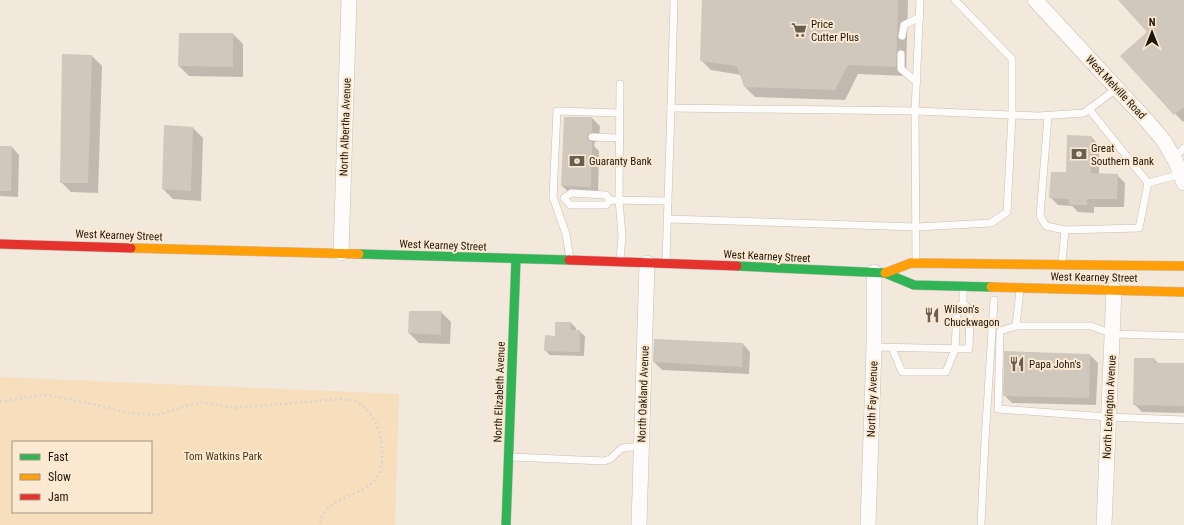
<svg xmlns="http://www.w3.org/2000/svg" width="1184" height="525" viewBox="0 0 1184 525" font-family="'Roboto Condensed',sans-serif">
<rect width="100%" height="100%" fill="#f2e8db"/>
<!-- green -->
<path fill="#f7debd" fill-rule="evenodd" d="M0,377L399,394L395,525H0ZM13,442H151V512H13Z"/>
<!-- shadow -->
<g fill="#0003">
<polygon points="703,0 908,0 906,76 858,74 845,100 755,97 745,87 741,75 711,70 701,60"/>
<polygon points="1119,0 1184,0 1184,121 1183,122 1122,56 1149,32"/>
<polygon points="233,34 243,44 243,77 189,76 179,66"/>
<polygon points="92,56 102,66 98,193 71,192 61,182"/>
<polygon points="592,118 600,126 599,140 595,142 594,146 599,151 598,194 570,193 562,186"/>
<polygon points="165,126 193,128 203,138 201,201 173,199 163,189"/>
<polygon points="1091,137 1099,145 1099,174 1117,175 1125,183 1124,207 1094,207 1094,213 1078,212 1072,206 1058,205 1050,197"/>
<polygon points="0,147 12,147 19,155 18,197 0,196"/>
<polygon points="441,312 451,322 450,344 419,343 409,333"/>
<polygon points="571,323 576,328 576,331 579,331 585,336 584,356 550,355 545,350 556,337"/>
<polygon points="743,344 750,352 749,374 662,370 654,362"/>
<polygon points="1090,355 1098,363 1096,405 1012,403 1004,395"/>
<polygon points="1154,359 1159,364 1184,364 1184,413 1142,412 1134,404"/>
</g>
<!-- building -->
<g fill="#d0c8bd">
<polygon points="702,0 898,0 896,67 848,65 835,90 744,87 737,66 700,61"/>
<polygon points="1118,0 1184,0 1184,107 1174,115 1120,56 1147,32"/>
<polygon points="179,33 233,33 233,67 178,66"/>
<polygon points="62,54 92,55 88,183 60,183"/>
<polygon points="564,117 592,117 592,132 588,134 587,137 589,141 592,142 591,187 561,186"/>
<polygon points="164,125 193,127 191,191 162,189"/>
<polygon points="1067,135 1092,136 1091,173 1118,174 1117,199 1087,199 1087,205 1069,205 1069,199 1049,198 1051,172 1066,172"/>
<polygon points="0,146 12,146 11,191 0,191"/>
<polygon points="409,311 441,311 441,335 408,333"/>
<polygon points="555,322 571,322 571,330 580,330 580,352 544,351 545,335 555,336"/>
<polygon points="654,339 743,343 742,367 653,362"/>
<polygon points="1004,351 1090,354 1089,398 1003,396"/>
<polygon points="1134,358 1155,358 1154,363 1184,363 1184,406 1133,405"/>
</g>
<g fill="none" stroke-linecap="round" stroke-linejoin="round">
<defs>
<g id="lane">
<polyline points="674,0 671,108 915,111 1038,116 1084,113 1116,89"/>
<polyline points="902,36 904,25 920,17"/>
<polyline points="901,54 901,69 917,82"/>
<polyline points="620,84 619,200 622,235 620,260"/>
<polyline points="1089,109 1148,183"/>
<polyline points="1048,116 1040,216 1046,226 1065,230"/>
<polyline points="592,137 619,138"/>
<polyline points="1174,158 1184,148"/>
<polyline points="610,200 606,205 570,205 564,198 571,193 606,195 610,200 668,201"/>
<polyline points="668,219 917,227 991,223 1007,212 1012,115 1012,59 955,0"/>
<polyline points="570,259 566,234 553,197 557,111 619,113"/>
<polyline points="666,261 671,108"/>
<polyline points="916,261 915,111 920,0"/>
<polyline points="1062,262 1065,230 1139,228 1148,183 1181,174"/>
<polyline points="1020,290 1016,326 1091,326 1113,334 1184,336"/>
<polyline points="1016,326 1000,331 998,409 1108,417 1184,420"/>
<polyline points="874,347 969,349 970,309 963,304"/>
<polyline points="892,348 902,372 946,372 955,349 957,308 963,304 963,289"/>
<polyline points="511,457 604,461 610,459 622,448 641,446"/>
<polyline points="981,525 985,440 994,300"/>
</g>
<g id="street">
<polyline points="1035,0 1148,122 1164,141 1176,162 1184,183"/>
<polyline points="341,253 349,0"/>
<polyline points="639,525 647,263"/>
<polyline points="868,525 874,347 874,272"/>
<polyline points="1104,525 1114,290"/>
</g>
<g id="fast">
<polyline points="359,254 569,260"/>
<polyline points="737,266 885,273 914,285 991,287"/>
<polyline points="506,525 516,259"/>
</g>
<g id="slow">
<polyline points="131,248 359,254"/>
<polyline points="885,273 911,263 1184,266"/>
<polyline points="991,287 1184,292"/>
</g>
<g id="jam">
<polyline points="0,244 131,248"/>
<polyline points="569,260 737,266"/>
</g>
</defs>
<!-- lane casing -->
<use href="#lane" stroke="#c7beb3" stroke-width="8"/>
<!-- street casing -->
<use href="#street" stroke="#c7beb3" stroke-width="16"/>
<!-- fast casing -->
<use href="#fast" stroke="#c7beb3" stroke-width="10"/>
<!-- slow casing -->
<use href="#slow" stroke="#c7beb3" stroke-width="10"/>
<!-- jam casing -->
<use href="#jam" stroke="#c7beb3" stroke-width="10"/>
<!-- path -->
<path stroke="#d8d5d1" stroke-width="2.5" stroke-dasharray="2 3" stroke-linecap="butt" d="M0,401C16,401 32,394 48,395L97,405L124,412L151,415L160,414L186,406L202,402L235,408L340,399C355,399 363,404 371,415C379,426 382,440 382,453C382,460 382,468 379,474C367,498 323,495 320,525"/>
<!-- lane -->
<use href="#lane" stroke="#fdfcfa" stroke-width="7"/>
<!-- street -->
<use href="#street" stroke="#fdfcfa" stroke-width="15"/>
<!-- fast -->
<use href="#fast" stroke="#30b455" stroke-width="9"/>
<!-- slow -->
<use href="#slow" stroke="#ff9f0a" stroke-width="9"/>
<!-- jam -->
<use href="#jam" stroke="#e5322d" stroke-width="9"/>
</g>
<!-- icons -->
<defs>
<symbol id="supermarket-bare" viewBox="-9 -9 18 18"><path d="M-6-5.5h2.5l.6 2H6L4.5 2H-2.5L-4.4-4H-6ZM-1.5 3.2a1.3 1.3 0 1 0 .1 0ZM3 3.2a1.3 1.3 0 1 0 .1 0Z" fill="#685f53" stroke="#fce9d1" stroke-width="2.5" paint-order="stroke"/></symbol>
<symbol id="bank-bare" viewBox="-9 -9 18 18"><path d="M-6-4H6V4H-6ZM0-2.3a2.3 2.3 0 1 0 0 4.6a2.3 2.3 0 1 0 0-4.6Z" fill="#685f53" stroke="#fce9d1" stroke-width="2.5" paint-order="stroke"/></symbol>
<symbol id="restaurant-bare" viewBox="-9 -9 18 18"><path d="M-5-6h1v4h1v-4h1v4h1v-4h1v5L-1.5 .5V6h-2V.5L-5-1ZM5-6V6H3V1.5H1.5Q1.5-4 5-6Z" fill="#685f53" stroke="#fce9d1" stroke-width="2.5" paint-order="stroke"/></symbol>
</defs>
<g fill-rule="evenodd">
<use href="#supermarket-bare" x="788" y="19" width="22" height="22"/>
<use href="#bank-bare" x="1068" y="143" width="22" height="22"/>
<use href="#bank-bare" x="566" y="150" width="22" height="22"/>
<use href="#restaurant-bare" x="921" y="304" width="22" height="22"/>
<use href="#restaurant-bare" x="1006" y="353" width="22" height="22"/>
</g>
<g text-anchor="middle" stroke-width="4" stroke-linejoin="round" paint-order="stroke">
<!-- poi labels -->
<g font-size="11" fill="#1d150a" stroke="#fce9d1" text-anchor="start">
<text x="811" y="28">Price<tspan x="811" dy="13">Cutter Plus</tspan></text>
<text x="1091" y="152">Great<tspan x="1091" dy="13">Southern Bank</tspan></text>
<text x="589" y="165">Guaranty Bank</text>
<text x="944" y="313">Wilson's<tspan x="944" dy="13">Chuckwagon</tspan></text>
<text x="1029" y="368">Papa John's</text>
</g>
<!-- street labels -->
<g font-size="11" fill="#1d150a" stroke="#fce9d1">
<text transform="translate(1116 87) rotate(47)" y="4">West Melville Road</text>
<text transform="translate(345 127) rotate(-88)" y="4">North Albertha Avenue</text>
<text transform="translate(119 235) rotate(2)" y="4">West Kearney Street</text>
<text transform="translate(443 245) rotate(2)" y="4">West Kearney Street</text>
<text transform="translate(767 256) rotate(3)" y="4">West Kearney Street</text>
<text transform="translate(1094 277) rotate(1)" y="4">West Kearney Street</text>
<text transform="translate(499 392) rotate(-88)" y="4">North Elizabeth Avenue</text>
<text transform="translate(643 394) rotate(-88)" y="4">North Oakland Avenue</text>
<text transform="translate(872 399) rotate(-88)" y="4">North Fay Avenue</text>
<text transform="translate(1109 407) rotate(-87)" y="4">North Lexington Avenue</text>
</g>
<!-- park labels -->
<g font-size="11" fill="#4b3619" stroke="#fce9d1">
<text x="223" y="460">Tom Watkins Park</text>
</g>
</g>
<!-- legend -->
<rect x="12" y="441" width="140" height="72" fill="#fce9d1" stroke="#a39481"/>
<rect x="20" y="454" width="20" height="6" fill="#30b455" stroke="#a39481"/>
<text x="48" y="461" font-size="12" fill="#1d150a">Fast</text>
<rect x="20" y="474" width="20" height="6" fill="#ff9f0a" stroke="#a39481"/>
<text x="48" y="481" font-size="12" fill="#1d150a">Slow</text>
<rect x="20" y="494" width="20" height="6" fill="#e5322d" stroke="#a39481"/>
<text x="48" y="501" font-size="12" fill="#1d150a">Jam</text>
<!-- north arrow -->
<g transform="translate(1152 32)" stroke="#fce9d1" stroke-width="3" paint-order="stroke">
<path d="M0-3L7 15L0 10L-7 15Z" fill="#1d150a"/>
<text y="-6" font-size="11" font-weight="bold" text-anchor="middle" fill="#1d150a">N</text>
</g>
</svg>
